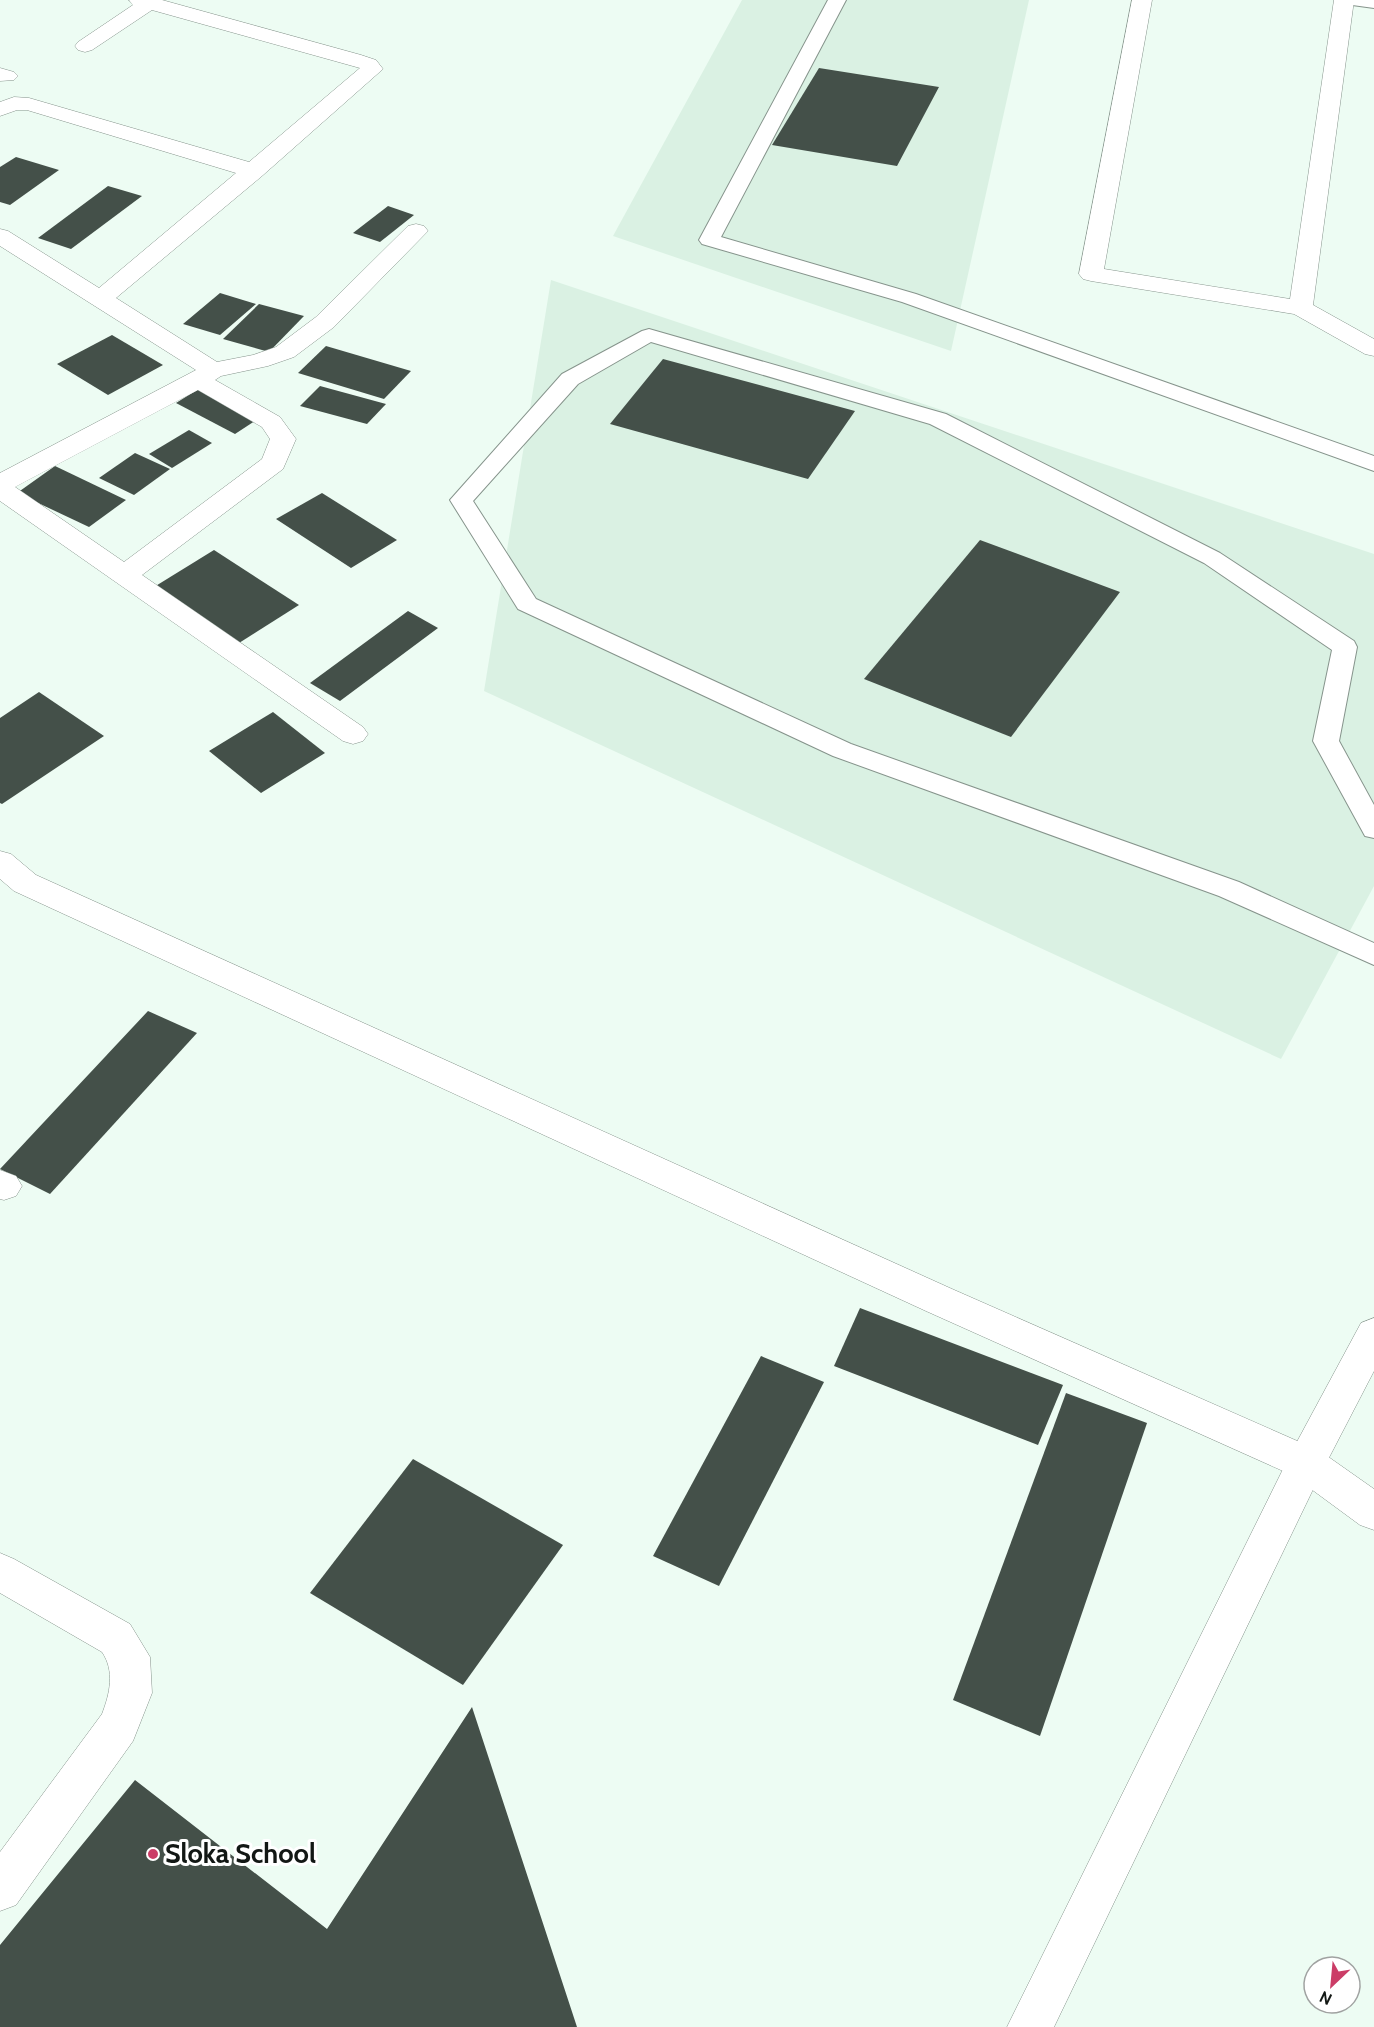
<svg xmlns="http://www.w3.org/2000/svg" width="1374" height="2027" viewBox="0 0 1374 2027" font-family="Cabin,sans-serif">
<rect width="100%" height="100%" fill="#edfcf3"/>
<!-- built -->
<g fill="#daf1e3">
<polygon points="742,0 1029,0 951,351 613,236"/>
<polygon points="551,280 1374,554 1374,886 1281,1059 484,691"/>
</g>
<!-- building -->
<g fill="#445049">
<polygon points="819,68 939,87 897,166 772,145"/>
<polygon points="16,157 59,170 10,205 0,202 0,167"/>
<polygon points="108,186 142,196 71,249 38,238"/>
<polygon points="388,206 414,215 380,242 353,233"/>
<polygon points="220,293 256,304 220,335 183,324"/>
<polygon points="259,304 304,316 269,352 223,339"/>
<polygon points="112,335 163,365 108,395 57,364"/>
<polygon points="326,346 411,371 384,399 298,373"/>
<polygon points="663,359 855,411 808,479 610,424"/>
<polygon points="320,386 386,404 367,424 300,406"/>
<polygon points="200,388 258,419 235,434 176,403"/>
<polygon points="189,430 212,443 172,468 149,454"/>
<polygon points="135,453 170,469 134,495 99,478"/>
<polygon points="55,466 126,500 89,527 17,493"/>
<polygon points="322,493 397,540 351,568 276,519"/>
<polygon points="980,540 1120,592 1011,737 864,679"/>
<polygon points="214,550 299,605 239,643 154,587"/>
<polygon points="408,611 438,628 340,701 310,683"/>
<polygon points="39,692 104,736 2,804 0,803 0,718"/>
<polygon points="273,712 325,753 261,793 209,751"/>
<polygon points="148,1011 197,1033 50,1194 0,1169"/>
<polygon points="860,1308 1063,1385 1038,1445 834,1366"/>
<polygon points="761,1356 824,1382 719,1586 653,1556"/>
<polygon points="1066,1393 1147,1423 1040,1736 953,1700"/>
<polygon points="413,1459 563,1545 463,1685 310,1593"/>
<polygon points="472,1707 577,2027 0,2027 0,1945 135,1780 327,1929"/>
</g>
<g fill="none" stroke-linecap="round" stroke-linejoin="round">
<defs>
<g id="service">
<polygon points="828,0 846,0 721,237 916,294 1374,456 1374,471 902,302 702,244 699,240"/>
<polygon points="1342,0 1374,0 1374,8 1345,4"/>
<polygon points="649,329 946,414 1220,553 1354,641 1357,647 1339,741 1374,805 1374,838 1365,836 1313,741 1332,650 1204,563 930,424 651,342 578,384 473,501 536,599 851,744 1239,882 1374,943 1374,965 1219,896 833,756 518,609 450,500 562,374 642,331"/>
</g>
<g id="minor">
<path d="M129,0H162L361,55L376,60L383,69L262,176L116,298L217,362L253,355L276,347L316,317L408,226L416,224L424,226L428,231L334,327L294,357L268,366L221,376L215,380L280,417L296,439L283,469L142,575L363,727L368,734L363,741L353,744L343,741L0,501V473L196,370L0,246V229L8,231L99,288L236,173L27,110H17L0,116V102L14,97L29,98L249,162L360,68L152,10L92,50L85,52L78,50L75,46L78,42L133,5ZM198,390L262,427L270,439L262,459L124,562L15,487Z"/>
<polygon points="1132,0 1152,0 1104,269 1290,299 1334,0 1354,0 1313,305 1374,339 1374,356 1365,354 1294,314 1091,281 1083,279 1079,274"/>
<polygon points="0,68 14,72 18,76 14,80 0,81"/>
<polygon points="0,851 11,854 36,875 952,1289 1320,1451 1374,1489 1374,1530 1360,1525 1292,1475 926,1311 14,891 0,879"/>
<polygon points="0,1170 16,1176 22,1186 16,1196 4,1200 0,1199"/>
<path d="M0,1553L14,1559L130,1624L150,1657L152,1693L133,1741L16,1905L0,1911V1852L102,1714C110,1693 115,1671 102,1652L0,1593Z"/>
</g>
<polygon id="tertiary" points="1374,1318 1374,1371 1320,1475 1054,2027 1007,2027 1292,1451 1361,1323"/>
</defs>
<!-- service casing -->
<use href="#service" stroke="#86948c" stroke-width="2"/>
<!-- minor casing -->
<use href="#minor" stroke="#86948c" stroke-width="1"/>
<!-- tertiary casing -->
<use href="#tertiary" stroke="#86948c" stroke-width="1"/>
<!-- service -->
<use href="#service" fill="#fff" fill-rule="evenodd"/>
<!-- minor -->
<use href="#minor" fill="#fff" fill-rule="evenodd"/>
<!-- tertiary -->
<use href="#tertiary" fill="#fff" fill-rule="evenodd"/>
</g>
<!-- markers -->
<circle fill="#cb3d67" stroke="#fff" stroke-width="2" cx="153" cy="1854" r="6"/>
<g text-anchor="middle" stroke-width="6" stroke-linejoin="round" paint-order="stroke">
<!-- near-poi labels -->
<g font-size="27" font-weight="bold" fill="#121714" stroke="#fff" text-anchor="start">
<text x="165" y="1863">Sloka School</text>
</g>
</g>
<!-- north arrow -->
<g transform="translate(1332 1985) rotate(206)"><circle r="28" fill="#ffffff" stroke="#a0a2a1" stroke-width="1.5"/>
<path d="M0-4.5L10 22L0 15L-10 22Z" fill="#cb3d67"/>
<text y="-9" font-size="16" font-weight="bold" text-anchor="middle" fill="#121714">N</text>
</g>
</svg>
